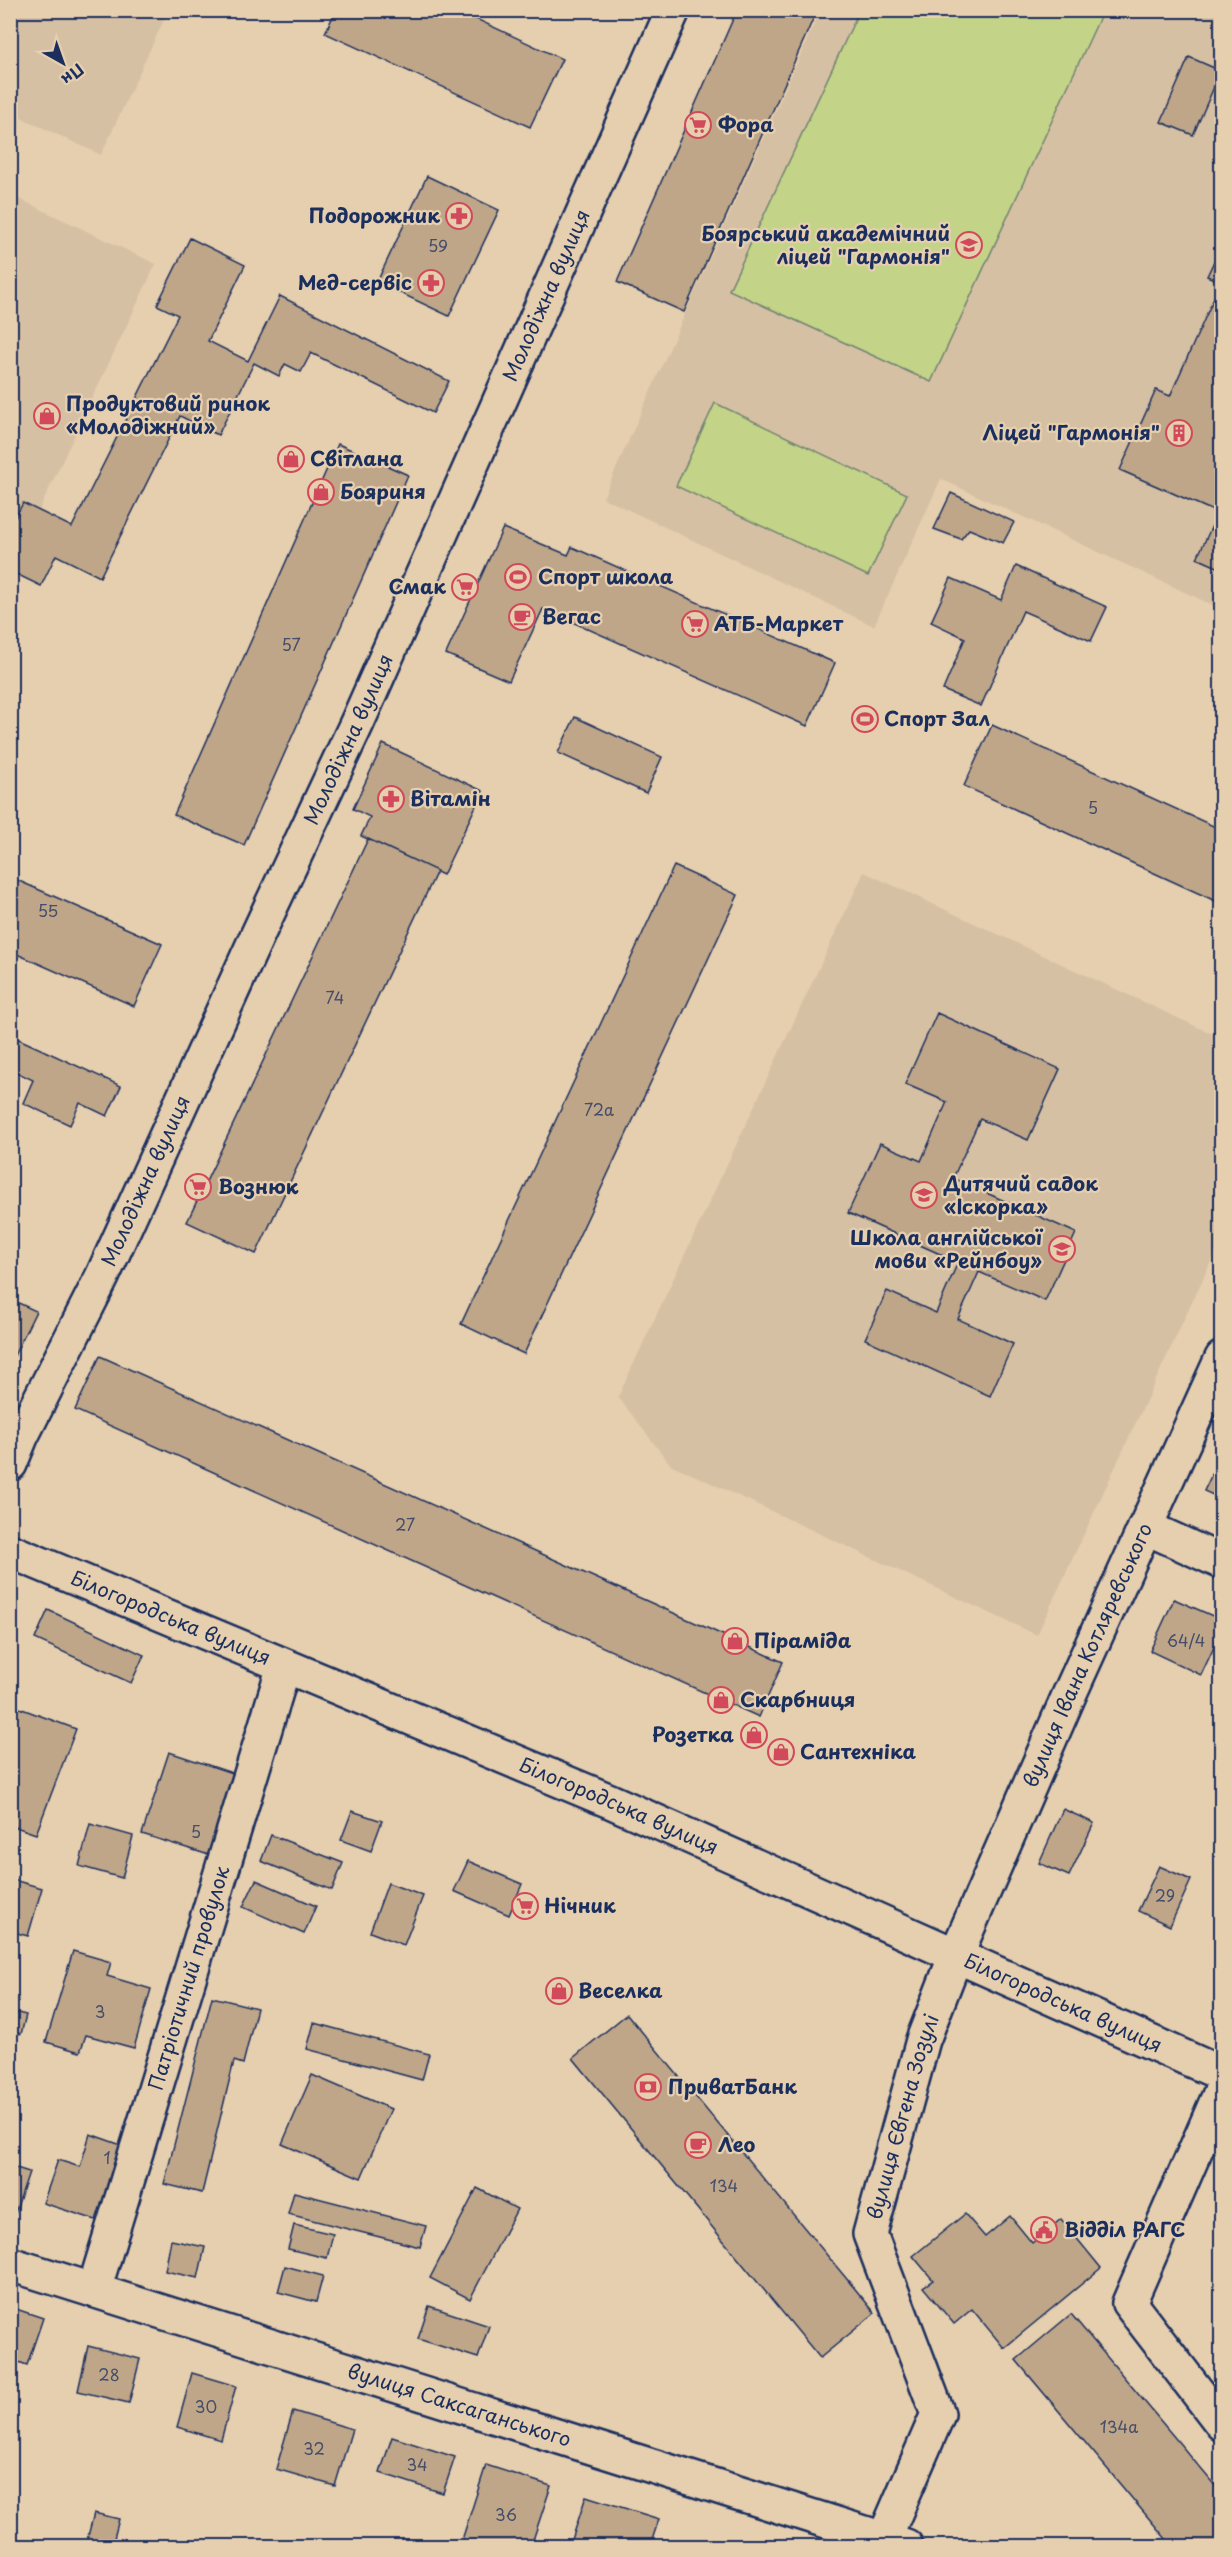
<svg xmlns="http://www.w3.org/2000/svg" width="1232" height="2557" viewBox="0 0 1232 2557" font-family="'Playpen Sans',sans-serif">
<rect width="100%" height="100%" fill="#e6cfaf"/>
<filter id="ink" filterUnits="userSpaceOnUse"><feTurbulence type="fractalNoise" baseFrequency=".0167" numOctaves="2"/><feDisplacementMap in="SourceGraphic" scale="12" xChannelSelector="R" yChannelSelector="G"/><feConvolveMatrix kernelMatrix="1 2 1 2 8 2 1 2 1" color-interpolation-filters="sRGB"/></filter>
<g filter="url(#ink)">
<!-- built -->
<g fill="#d6c0a3">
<polygon points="11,10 168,11 101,155 11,113"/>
<polygon points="820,11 1221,11 1221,609 941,479 874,626 603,498"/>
<polygon points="11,195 156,264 11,569"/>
<polygon points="864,872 1221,1038 1221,1240 1037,1635 670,1464 618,1397"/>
</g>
<!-- pitch -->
<g fill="#c3d387" stroke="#6f8172" stroke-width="1.5">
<polygon points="1086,11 1100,17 931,382 729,290 859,11"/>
<polygon points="715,403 907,494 868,576 676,486"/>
</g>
<!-- building -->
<g fill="#bfa689" stroke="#1b2f5e" stroke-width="1.5">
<polygon points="336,10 457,10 562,59 530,127 325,33"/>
<polygon points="737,10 817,10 684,312 617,282"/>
<polygon points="1189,57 1221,71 1193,135 1161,122"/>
<polygon points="427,176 499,210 449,316 377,282"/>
<polygon points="190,238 245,265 208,341 248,361 280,296 449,381 433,413 311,353 301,372 285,364 279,376 254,363 218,435 180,416 100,577 56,555 41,586 10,571 10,527 23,503 72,527 178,315 157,305"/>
<polygon points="1222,244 1222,569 1197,558 1218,513 1120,470 1156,390 1170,396 1221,282 1207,276"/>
<polygon points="338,444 408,475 244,845 174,815"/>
<polygon points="951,493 1014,522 1003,543 969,529 961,539 934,529"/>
<polygon points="503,528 568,555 572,547 835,663 807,726 543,609 509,681 446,654"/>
<polygon points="1016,566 1107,607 1091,641 1023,611 981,706 943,690 965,638 931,622 951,578 1001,600"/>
<polygon points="575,717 662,757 646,793 558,753"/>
<polygon points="992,725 1222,830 1222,904 964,786"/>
<polygon points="383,744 483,791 443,875 361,836 370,817 353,809"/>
<polygon points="368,839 437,871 256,1254 187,1222"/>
<polygon points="674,866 738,895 524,1354 461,1324"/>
<polygon points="10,877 162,944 134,1006 10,951"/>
<polygon points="937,1013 1060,1069 1028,1140 980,1119 953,1178 1076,1233 1045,1301 979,1272 958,1319 1013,1344 990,1396 865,1339 887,1291 936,1313 958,1262 848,1213 880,1143 921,1161 947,1102 905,1084"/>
<polygon points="10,1035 121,1086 107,1116 80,1103 70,1125 23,1103 33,1080 10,1069"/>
<polygon points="10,1299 36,1311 10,1364"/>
<polygon points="100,1356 783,1662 759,1717 75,1410"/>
<polygon points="1222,1453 1222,1499 1204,1491"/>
<polygon points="1174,1599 1222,1620 1222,1630 1201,1675 1150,1651"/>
<polygon points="48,1610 144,1655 131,1683 35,1639"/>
<polygon points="14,1706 76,1729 36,1834 10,1825 10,1714"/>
<polygon points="169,1752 235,1774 209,1855 142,1834"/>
<polygon points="1063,1809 1094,1823 1069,1876 1039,1863"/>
<polygon points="352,1811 382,1821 371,1851 341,1840"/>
<polygon points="90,1824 133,1836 122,1878 79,1866"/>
<polygon points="271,1835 343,1863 332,1890 261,1861"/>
<polygon points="468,1861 522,1884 509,1915 454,1891"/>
<polygon points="1159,1866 1191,1880 1170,1926 1138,1911"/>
<polygon points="10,1879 42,1888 28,1936 10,1931"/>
<polygon points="256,1880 316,1906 304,1934 243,1907"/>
<polygon points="388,1883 423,1896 404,1945 370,1932"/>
<polygon points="73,1951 111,1962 107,1976 151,1989 134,2048 86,2035 80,2052 46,2042"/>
<polygon points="212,1997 257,2008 243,2064 234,2061 202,2193 164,2184"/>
<polygon points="10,2011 26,2015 21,2034 10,2031"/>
<polygon points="627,2014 875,2313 820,2358 573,2058"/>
<polygon points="314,2023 429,2054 422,2080 307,2049"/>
<polygon points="312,2075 391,2109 361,2178 282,2144"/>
<polygon points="90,2134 124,2146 99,2221 43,2203 58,2160 80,2167"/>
<polygon points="10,2166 29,2172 12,2222 10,2221"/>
<polygon points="477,2188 517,2209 470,2299 430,2278"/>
<polygon points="294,2192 426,2226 420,2247 288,2214"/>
<polygon points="965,2214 985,2237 1010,2216 1032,2243 1061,2219 1101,2268 1004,2348 972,2309 954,2324 923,2287 933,2280 913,2256"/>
<polygon points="294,2225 333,2234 327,2258 288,2249"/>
<polygon points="171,2240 205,2247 198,2278 165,2271"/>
<polygon points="285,2266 323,2276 316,2302 278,2292"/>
<polygon points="429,2306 489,2326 478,2358 418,2339"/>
<polygon points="10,2307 43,2318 27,2365 10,2359"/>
<polygon points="1071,2314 1222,2494 1222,2546 1172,2546 1016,2360"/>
<polygon points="88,2346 140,2359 129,2403 78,2391"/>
<polygon points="192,2373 236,2386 221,2440 177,2427"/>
<polygon points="293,2411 352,2429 335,2486 276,2469"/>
<polygon points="392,2437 455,2457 443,2493 380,2473"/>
<polygon points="486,2465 551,2486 531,2546 472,2546 461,2543"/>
<polygon points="586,2496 659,2519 650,2546 570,2546"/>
<polygon points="94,2513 119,2519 112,2546 87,2540"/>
</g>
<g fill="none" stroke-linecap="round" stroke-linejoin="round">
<defs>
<g id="street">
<path id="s1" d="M10,1464L21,1437L102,1277L258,934L357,723L673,10"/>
<polyline points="1145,1527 1222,1562"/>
<polyline points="1222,2089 1129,2303 1222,2424"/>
<path id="s2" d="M10,2264L906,2546"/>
<path id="s3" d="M94,2290L284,1666"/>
<path id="s4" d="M881,2546L938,2414L870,2234L923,2040L956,1955L1070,1693L1222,1358"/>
</g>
<g id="secondary">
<path id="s5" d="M10,1551L610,1801L1222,2074"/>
</g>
</defs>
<!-- street casing -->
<use href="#street" stroke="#1b2f5e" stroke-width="38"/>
<!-- secondary casing -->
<use href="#secondary" stroke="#1b2f5e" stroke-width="38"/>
<!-- street -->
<use href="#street" stroke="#e6cfaf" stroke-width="33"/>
<!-- secondary -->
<use href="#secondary" stroke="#e6cfaf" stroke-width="33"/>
</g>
</g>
<!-- icons -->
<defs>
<symbol id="supermarket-ring" viewBox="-11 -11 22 22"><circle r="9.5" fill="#e6cfaf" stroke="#d1495b" stroke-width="1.5"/><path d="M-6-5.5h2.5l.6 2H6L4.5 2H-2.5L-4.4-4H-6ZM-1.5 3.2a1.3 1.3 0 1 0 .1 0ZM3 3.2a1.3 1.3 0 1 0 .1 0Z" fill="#d1495b"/></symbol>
<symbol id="pharmacy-ring" viewBox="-11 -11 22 22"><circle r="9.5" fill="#e6cfaf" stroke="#d1495b" stroke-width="1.5"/><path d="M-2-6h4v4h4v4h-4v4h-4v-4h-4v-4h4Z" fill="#d1495b"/></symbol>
<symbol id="school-ring" viewBox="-11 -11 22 22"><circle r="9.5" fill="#e6cfaf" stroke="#d1495b" stroke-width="1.5"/><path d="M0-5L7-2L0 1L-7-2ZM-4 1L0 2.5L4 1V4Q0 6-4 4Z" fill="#d1495b"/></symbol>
<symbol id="shop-ring" viewBox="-11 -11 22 22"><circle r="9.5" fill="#e6cfaf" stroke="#d1495b" stroke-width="1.5"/><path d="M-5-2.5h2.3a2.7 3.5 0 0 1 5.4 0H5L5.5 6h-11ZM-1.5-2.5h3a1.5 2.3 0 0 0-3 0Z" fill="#d1495b"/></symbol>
<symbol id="building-ring" viewBox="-11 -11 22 22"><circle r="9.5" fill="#e6cfaf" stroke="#d1495b" stroke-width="1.5"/><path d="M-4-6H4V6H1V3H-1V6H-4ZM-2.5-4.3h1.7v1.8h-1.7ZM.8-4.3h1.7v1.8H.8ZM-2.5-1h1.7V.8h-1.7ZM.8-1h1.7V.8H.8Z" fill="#d1495b"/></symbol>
<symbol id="stadium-ring" viewBox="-11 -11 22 22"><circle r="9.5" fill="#e6cfaf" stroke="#d1495b" stroke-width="1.5"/><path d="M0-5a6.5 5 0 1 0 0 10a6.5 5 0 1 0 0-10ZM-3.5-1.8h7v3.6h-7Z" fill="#d1495b"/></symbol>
<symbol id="cafe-ring" viewBox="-11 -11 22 22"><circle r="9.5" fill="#e6cfaf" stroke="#d1495b" stroke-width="1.5"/><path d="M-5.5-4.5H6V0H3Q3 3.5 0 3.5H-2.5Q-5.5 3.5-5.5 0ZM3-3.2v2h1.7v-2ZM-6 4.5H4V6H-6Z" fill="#d1495b"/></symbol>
<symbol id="bank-ring" viewBox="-11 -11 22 22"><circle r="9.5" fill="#e6cfaf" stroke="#d1495b" stroke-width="1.5"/><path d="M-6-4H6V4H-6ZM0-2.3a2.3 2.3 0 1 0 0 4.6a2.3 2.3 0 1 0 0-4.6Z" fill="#d1495b"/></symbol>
<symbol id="civic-ring" viewBox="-11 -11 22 22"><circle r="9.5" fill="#e6cfaf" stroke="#d1495b" stroke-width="1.5"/><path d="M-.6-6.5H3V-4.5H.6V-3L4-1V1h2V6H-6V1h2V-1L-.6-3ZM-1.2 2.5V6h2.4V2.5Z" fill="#d1495b"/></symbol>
</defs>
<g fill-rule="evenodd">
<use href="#supermarket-ring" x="683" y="110" width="30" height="30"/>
<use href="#pharmacy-ring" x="444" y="201" width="30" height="30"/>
<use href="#school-ring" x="954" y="230" width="30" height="30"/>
<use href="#pharmacy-ring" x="416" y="268" width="30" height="30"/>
<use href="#shop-ring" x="32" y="401" width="30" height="30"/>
<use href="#building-ring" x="1164" y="418" width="30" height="30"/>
<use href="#shop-ring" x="276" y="444" width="30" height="30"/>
<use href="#shop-ring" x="306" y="477" width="30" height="30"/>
<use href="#stadium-ring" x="503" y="562" width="30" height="30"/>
<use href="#supermarket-ring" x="450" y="572" width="30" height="30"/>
<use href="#cafe-ring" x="507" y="602" width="30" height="30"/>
<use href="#supermarket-ring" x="680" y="609" width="30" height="30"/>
<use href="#stadium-ring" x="850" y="704" width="30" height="30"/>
<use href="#pharmacy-ring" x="376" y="784" width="30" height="30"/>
<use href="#supermarket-ring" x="183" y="1172" width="30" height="30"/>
<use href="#school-ring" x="909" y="1180" width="30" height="30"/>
<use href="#school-ring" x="1047" y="1234" width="30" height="30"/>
<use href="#shop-ring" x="720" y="1626" width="30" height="30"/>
<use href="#shop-ring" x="706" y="1685" width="30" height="30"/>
<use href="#shop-ring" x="739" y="1720" width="30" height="30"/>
<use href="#shop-ring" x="766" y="1737" width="30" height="30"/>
<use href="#supermarket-ring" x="510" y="1891" width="30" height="30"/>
<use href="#shop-ring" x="544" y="1976" width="30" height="30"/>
<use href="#bank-ring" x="633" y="2072" width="30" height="30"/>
<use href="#cafe-ring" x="683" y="2130" width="30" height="30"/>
<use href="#civic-ring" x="1029" y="2215" width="30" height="30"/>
</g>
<g text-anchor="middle" stroke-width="4.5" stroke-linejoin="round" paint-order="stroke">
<!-- number labels -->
<g font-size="16" fill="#444d69">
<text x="438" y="252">59</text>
<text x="291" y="651">57</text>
<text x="1093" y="814">5</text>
<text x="48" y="917">55</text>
<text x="335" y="1004">74</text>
<text x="599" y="1116">72а</text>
<text x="405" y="1531">27</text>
<text x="1186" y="1647">64/4</text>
<text x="196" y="1838">5</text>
<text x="1165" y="1902">29</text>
<text x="100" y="2018">3</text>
<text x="107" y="2164">1</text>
<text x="724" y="2192">134</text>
<text x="109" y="2381">28</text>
<text x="206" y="2413">30</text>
<text x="1119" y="2433">134а</text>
<text x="314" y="2455">32</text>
<text x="417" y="2471">34</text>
<text x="506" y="2521">36</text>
</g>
<!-- poi labels -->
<g font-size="20" font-weight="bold" fill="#1b2f5e" stroke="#e6cfaf" text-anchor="start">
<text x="718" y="132">Фора</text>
<text x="440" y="223" text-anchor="end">Подорожник</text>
<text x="950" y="241" text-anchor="end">Боярський академічний<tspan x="950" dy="23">ліцей "Гармонія"</tspan></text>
<text x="412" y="290" text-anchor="end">Мед-сервіс</text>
<text x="66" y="411">Продуктовий ринок<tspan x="66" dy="23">«Молодіжний»</tspan></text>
<text x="1160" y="440" text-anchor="end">Ліцей "Гармонія"</text>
<text x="310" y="466">Світлана</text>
<text x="340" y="499">Бояриня</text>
<text x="538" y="584">Спорт школа</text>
<text x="446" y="594" text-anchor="end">Смак</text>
<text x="542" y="624">Вегас</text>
<text x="714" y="631">АТБ-Маркет</text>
<text x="884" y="726">Спорт Зал</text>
<text x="410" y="806">Вітамін</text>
<text x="944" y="1191">Дитячий садок<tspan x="944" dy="23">«Іскорка»</tspan></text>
<text x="218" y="1194">Вознюк</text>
<text x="1042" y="1245" text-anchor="end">Школа англійської<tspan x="1042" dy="23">мови «Рейнбоу»</tspan></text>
<text x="754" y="1648">Піраміда</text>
<text x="740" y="1707">Скарбниця</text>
<text x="734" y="1742" text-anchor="end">Розетка</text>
<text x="800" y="1759">Сантехніка</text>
<text x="544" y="1913">Нічник</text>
<text x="578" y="1998">Веселка</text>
<text x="668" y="2094">ПриватБанк</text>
<text x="718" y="2152">Лео</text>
<text x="1064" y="2237">Відділ РАГС</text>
</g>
<!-- street labels -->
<g font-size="20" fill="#1b2f5e" stroke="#e6cfaf">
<text dy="7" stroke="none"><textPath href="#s1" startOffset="1286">Молодіжна вулиця</textPath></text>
<text dy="7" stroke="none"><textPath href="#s1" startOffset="800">Молодіжна вулиця</textPath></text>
<text dy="7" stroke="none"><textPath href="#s1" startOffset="314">Молодіжна вулиця</textPath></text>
<text dy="7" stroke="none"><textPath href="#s5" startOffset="174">Білогородська вулиця</textPath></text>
<text dy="7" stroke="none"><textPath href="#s4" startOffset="956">вулиця Івана Котляревського</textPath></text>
<text dy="7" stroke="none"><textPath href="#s5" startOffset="660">Білогородська вулиця</textPath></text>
<text dy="7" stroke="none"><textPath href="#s3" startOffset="326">Патріотичний провулок</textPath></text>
<text dy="7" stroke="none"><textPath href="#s5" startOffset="1146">Білогородська вулиця</textPath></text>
<text dy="7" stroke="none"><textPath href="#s4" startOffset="458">вулиця Євгена Зозулі</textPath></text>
<text dy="7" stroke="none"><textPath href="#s2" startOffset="471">вулиця Саксаганського</textPath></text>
</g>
</g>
<!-- margin -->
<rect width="1232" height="2557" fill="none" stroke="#e6cfaf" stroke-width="36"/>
<rect x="18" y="18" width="1196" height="2521" fill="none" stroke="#1b2f5e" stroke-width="2" filter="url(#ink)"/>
<!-- north arrow -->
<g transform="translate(63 63) rotate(140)" stroke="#e6cfaf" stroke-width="4.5" paint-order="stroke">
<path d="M0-4.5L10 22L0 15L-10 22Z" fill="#1b2f5e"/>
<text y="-9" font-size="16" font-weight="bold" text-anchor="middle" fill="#1b2f5e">Пн</text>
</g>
</svg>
